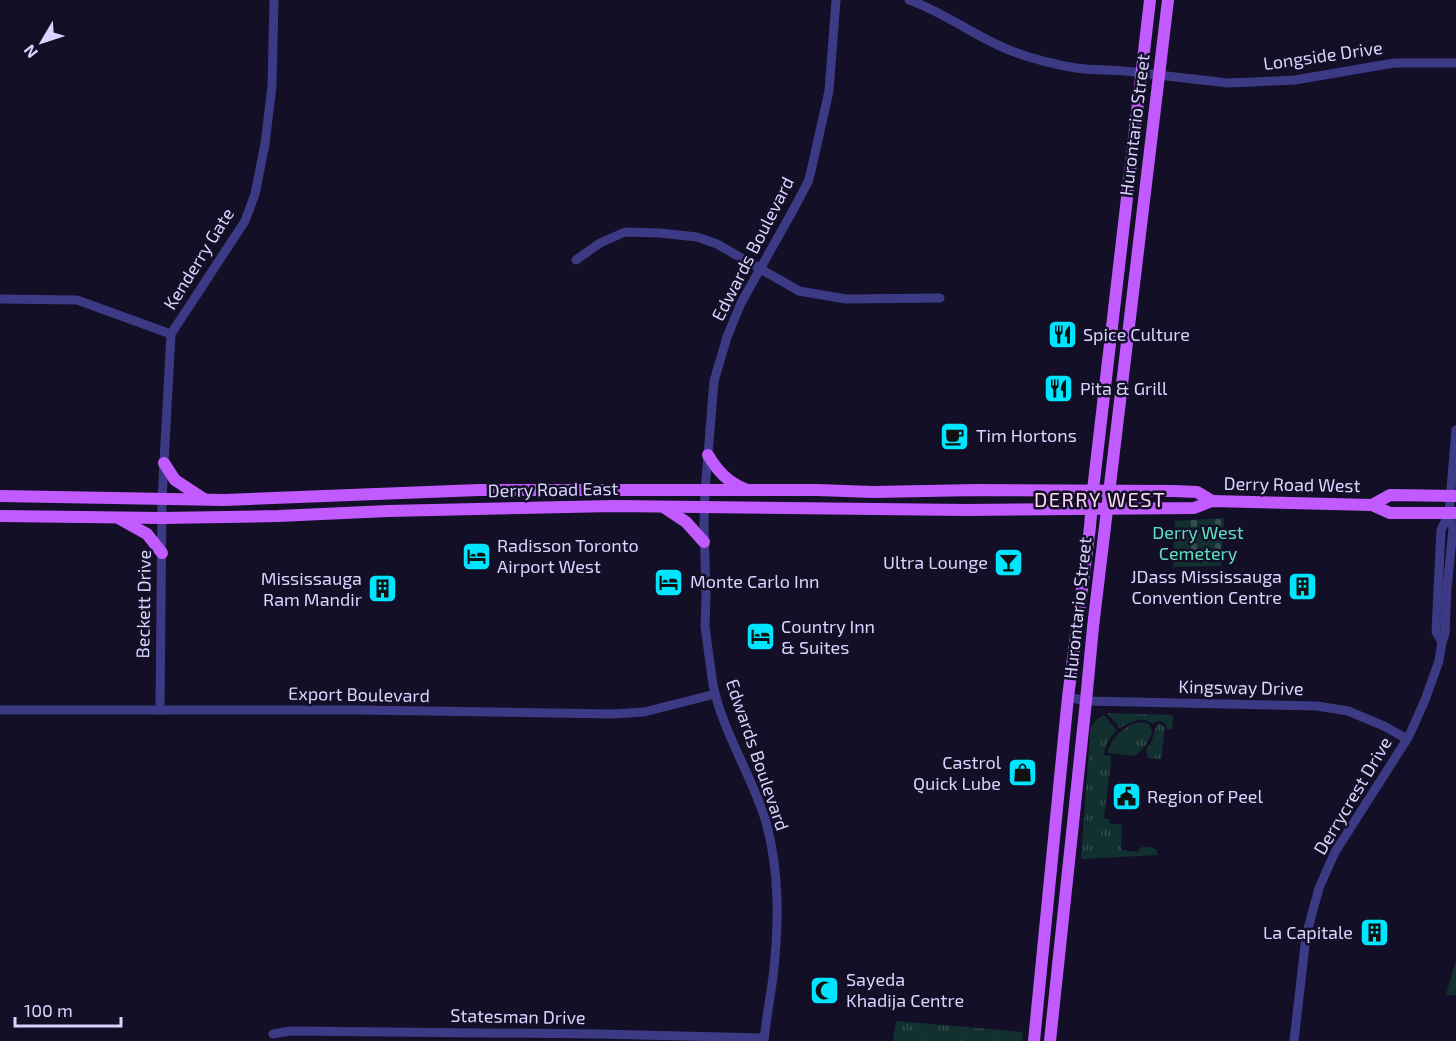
<svg xmlns="http://www.w3.org/2000/svg" width="1456" height="1041" viewBox="0 0 1456 1041" font-family="'Exo 2',sans-serif">
<defs>
<pattern id="grass-tufts" width="24" height="20" patternUnits="userSpaceOnUse" patternTransform="scale(1.5)"><rect width="24" height="20" fill="#12302f"/><path d="M3 7l-1-3M5 7V3M7 7l1-3M15 17l-1-3M17 17v-4M19 17l1-3" fill="none" stroke="#344d4e"/></pattern>
<pattern id="cemetery-stones" width="16" height="16" patternUnits="userSpaceOnUse" patternTransform="scale(1.5)"><rect width="16" height="16" fill="#12302f"/><path d="M2 7V4a2 2 0 0 1 4 0v3zM10 15v-3a2 2 0 0 1 4 0v3z" fill="#344d4e"/></pattern>
</defs>
<rect width="100%" height="100%" fill="#130f26"/>
<!-- grass -->
<g fill="url(#grass-tufts)">
<path d="M1107,713L1172,715L1173,717L1172,730L1167,729C1166,721 1159,719 1153,724C1142,715 1131,722 1120,728Z"/>
<path d="M1104,715L1117,731C1110,737 1105,745 1104,755L1111,756V762L1104,818L1109,819V823L1122,825L1121,850L1138,852L1140,848C1146,845 1158,847 1158,855L1081,859L1090,733C1092,724 1096,719 1104,715Z"/>
<path d="M1141,722L1149,724L1152,731C1149,742 1143,749 1135,756L1107,753C1112,736 1125,725 1141,722Z"/>
<polygon points="1158,724 1162,724 1165,728 1161,759 1148,758 1146,750 1149,745 1150,745 1151,743 1156,727"/>
<polygon points="1456,960 1456,995 1446,995"/>
<polygon points="896,1021 1023,1032 1022,1041 893,1041"/>
</g>
<!-- cemetery -->
<polygon fill="url(#cemetery-stones)" points="1224,518 1221,566 1173,567 1175,521"/>
<g fill="none" stroke-linecap="round" stroke-linejoin="round">
<!-- minor -->
<g stroke="#3d3a85" stroke-width="9">
<path d="M909,0C947,13 979,40 1017,53C1034,59 1058,65 1076,68C1098,71 1120,69 1141,73L1228,83L1253,82L1295,80L1394,63H1456"/>
<polyline points="576,260 600,243 625,232 660,233 697,237 717,244 799,291 846,299 940,298"/>
<polyline points="0,299 77,300 171,334"/>
<polyline points="1442,642 1436,632 1441,530 1449,513"/>
<polyline points="1068,697 1086,701 1317,706 1348,711 1384,726 1407,739"/>
<polyline points="0,710 360,710 613,714 644,712 715,694"/>
<polyline points="160,710 162,499 171,334 245,221 255,194 265,144 272,86 274,0"/>
<polyline points="273,1034 290,1031 599,1034 764,1038"/>
<path d="M764,1041C766,1020 770,999 773,977C779,925 780,873 766,822C752,775 723,733 713,685L705,627L706,596L704,523L705,491L714,381L727,337L741,303L792,212L808,182L811,171L829,91L836,0"/>
<polyline points="1294,1041 1306,936 1319,888 1335,852 1409,736 1425,700 1439,661 1442,642 1445,634 1447,588 1453,529 1449,513 1456,430"/>
</g>
<!-- major -->
<g stroke="#c25bff" stroke-width="12">
<path d="M708,455C717,470 727,482 745,489"/>
<polyline points="164,463 175,480 204,499"/>
<polyline points="0,496 225,500 479,490 817,490 873,492 977,490 1174,491 1197,492 1212,501"/>
<polyline points="1372,505 1390,495 1456,496"/>
<polyline points="665,508 686,522 704,542"/>
<polyline points="0,516 162,518 278,516 388,511 614,506 966,510 1194,508 1212,501 1372,505 1390,513 1456,513"/>
<polyline points="120,519 147,534 162,553"/>
<polyline points="1034,1041 1068,697 1090,527 1093,490 1150,0"/>
<polyline points="1050,1041 1086,701 1093,627 1168,0"/>
</g>
</g>
<!-- icons -->
<defs>
<symbol id="restaurant-square" viewBox="-11 -11 22 22"><rect x="-9" y="-9" width="18" height="18" rx="4" fill="#00e5ff" stroke="#130f26"/><path d="M-5-6h1v4h1v-4h1v4h1v-4h1v5L-1.5 .5V6h-2V.5L-5-1ZM5-6V6H3V1.5H1.5Q1.5-4 5-6Z" fill="#111"/></symbol>
<symbol id="cafe-square" viewBox="-11 -11 22 22"><rect x="-9" y="-9" width="18" height="18" rx="4" fill="#00e5ff" stroke="#130f26"/><path d="M-5.5-4.5H6V0H3Q3 3.5 0 3.5H-2.5Q-5.5 3.5-5.5 0ZM3-3.2v2h1.7v-2ZM-6 4.5H4V6H-6Z" fill="#111"/></symbol>
<symbol id="hotel-square" viewBox="-11 -11 22 22"><rect x="-9" y="-9" width="18" height="18" rx="4" fill="#00e5ff" stroke="#130f26"/><path d="M-6-4.5h1.5V1H6V5H4.5V3h-9V5H-6ZM-4 0a1.8 1.8 0 1 1 3.6 0ZM.5 0V-2.5h3Q6-2.5 6 0Z" fill="#111"/></symbol>
<symbol id="bar-square" viewBox="-11 -11 22 22"><rect x="-9" y="-9" width="18" height="18" rx="4" fill="#00e5ff" stroke="#130f26"/><path d="M-6-5H6L.8 .8V4.5H3.5V6h-7V4.5H-.8V.8Z" fill="#111"/></symbol>
<symbol id="building-square" viewBox="-11 -11 22 22"><rect x="-9" y="-9" width="18" height="18" rx="4" fill="#00e5ff" stroke="#130f26"/><path d="M-4-6H4V6H1V3H-1V6H-4ZM-2.5-4.3h1.7v1.8h-1.7ZM.8-4.3h1.7v1.8H.8ZM-2.5-1h1.7V.8h-1.7ZM.8-1h1.7V.8H.8Z" fill="#111"/></symbol>
<symbol id="shop-square" viewBox="-11 -11 22 22"><rect x="-9" y="-9" width="18" height="18" rx="4" fill="#00e5ff" stroke="#130f26"/><path d="M-5-2.5h2.3a2.7 3.5 0 0 1 5.4 0H5L5.5 6h-11ZM-1.5-2.5h3a1.5 2.3 0 0 0-3 0Z" fill="#111"/></symbol>
<symbol id="civic-square" viewBox="-11 -11 22 22"><rect x="-9" y="-9" width="18" height="18" rx="4" fill="#00e5ff" stroke="#130f26"/><path d="M-.6-6.5H3V-4.5H.6V-3L4-1V1h2V6H-6V1h2V-1L-.6-3ZM-1.2 2.5V6h2.4V2.5Z" fill="#111"/></symbol>
<symbol id="mosque-square" viewBox="-11 -11 22 22"><rect x="-9" y="-9" width="18" height="18" rx="4" fill="#00e5ff" stroke="#130f26"/><path d="M3.5-4.9A6 6 0 1 0 3.5 4.9A5 5 0 1 1 3.5-4.9Z" fill="#111"/></symbol>
</defs>
<g fill-rule="evenodd">
<use href="#restaurant-square" x="1046" y="318" width="33" height="33"/>
<use href="#restaurant-square" x="1042" y="372" width="33" height="33"/>
<use href="#cafe-square" x="938" y="420" width="33" height="33"/>
<use href="#hotel-square" x="460" y="540" width="33" height="33"/>
<use href="#bar-square" x="992" y="546" width="33" height="33"/>
<use href="#hotel-square" x="652" y="566" width="33" height="33"/>
<use href="#building-square" x="1286" y="570" width="33" height="33"/>
<use href="#building-square" x="366" y="572" width="33" height="33"/>
<use href="#hotel-square" x="744" y="620" width="33" height="33"/>
<use href="#shop-square" x="1006" y="756" width="33" height="33"/>
<use href="#civic-square" x="1110" y="780" width="33" height="33"/>
<use href="#building-square" x="1358" y="916" width="33" height="33"/>
<use href="#mosque-square" x="808" y="974" width="33" height="33"/>
</g>
<g text-anchor="middle" stroke-width="5" stroke-linejoin="round" paint-order="stroke">
<!-- street labels -->
<g font-size="18" fill="#d9d4ff" stroke="#130f26">
<text transform="translate(1323 56) rotate(-8)" y="6">Longside Drive</text>
<text transform="translate(1135 125) rotate(-83)" y="6">Hurontario Street</text>
<text transform="translate(753 249) rotate(-63)" y="6">Edwards Boulevard</text>
<text transform="translate(199 259) rotate(-58)" y="6">Kenderry Gate</text>
<text transform="translate(1292 485) rotate(1)" y="6">Derry Road West</text>
<text transform="translate(553 490) rotate(-1)" y="6">Derry Road East</text>
<text transform="translate(144 604) rotate(-89)" y="6">Beckett Drive</text>
<text transform="translate(1078 608) rotate(-84)" y="6">Hurontario Street</text>
<text transform="translate(1241 688) rotate(1)" y="6">Kingsway Drive</text>
<text transform="translate(359 695) rotate(1)" y="6">Export Boulevard</text>
<text transform="translate(757 755) rotate(71)" y="6">Edwards Boulevard</text>
<text transform="translate(1353 796) rotate(-59)" y="6">Derrycrest Drive</text>
<text transform="translate(518 1017) rotate(1)" y="6">Statesman Drive</text>
</g>
<!-- poi labels -->
<g font-size="18" fill="#d9d4ff" stroke="#130f26" text-anchor="start">
<text x="1083" y="341">Spice Culture</text>
<text x="1080" y="395">Pita &amp; Grill</text>
<text x="976" y="442">Tim Hortons</text>
<text x="497" y="552">Radisson Toronto<tspan x="497" dy="21">Airport West</tspan></text>
<text x="988" y="569" text-anchor="end">Ultra Lounge</text>
<text x="1282" y="583" text-anchor="end">JDass Mississauga<tspan x="1282" dy="21">Convention Centre</tspan></text>
<text x="362" y="585" text-anchor="end">Mississauga<tspan x="362" dy="21">Ram Mandir</tspan></text>
<text x="690" y="588">Monte Carlo Inn</text>
<text x="781" y="633">Country Inn<tspan x="781" dy="21">&amp; Suites</tspan></text>
<text x="1001" y="769" text-anchor="end">Castrol<tspan x="1001" dy="21">Quick Lube</tspan></text>
<text x="1147" y="803">Region of Peel</text>
<text x="1353" y="939" text-anchor="end">La Capitale</text>
<text x="846" y="986">Sayeda<tspan x="846" dy="21">Khadija Centre</tspan></text>
</g>
<!-- park labels -->
<g font-size="18" fill="#5fe0c0" stroke="#130f26">
<text x="1198" y="539">Derry West<tspan x="1198" dy="21">Cemetery</tspan></text>
</g>
<!-- neighbourhood labels -->
<g font-size="20" letter-spacing="1.5" fill="#ffd6f0" stroke="#130f26">
<text x="1100" y="507">DERRY WEST</text>
</g>
</g>
<!-- north arrow -->
<g transform="translate(42 42) rotate(231)" stroke="#130f26" stroke-width="4.5" paint-order="stroke">
<path d="M0-4.5L10 22L0 15L-10 22Z" fill="#d9d4ff"/>
<text y="-9" font-size="16" font-weight="bold" text-anchor="middle" fill="#d9d4ff">N</text>
</g>
<!-- scale -->
<path d="M15 1017v9h106v-9" fill="none" stroke="#d9d4ff" stroke-width="3"/>
<text x="24" y="1017" font-size="18" fill="#d9d4ff" stroke="#130f26" stroke-width="4.5" paint-order="stroke">100 m</text>
</svg>
